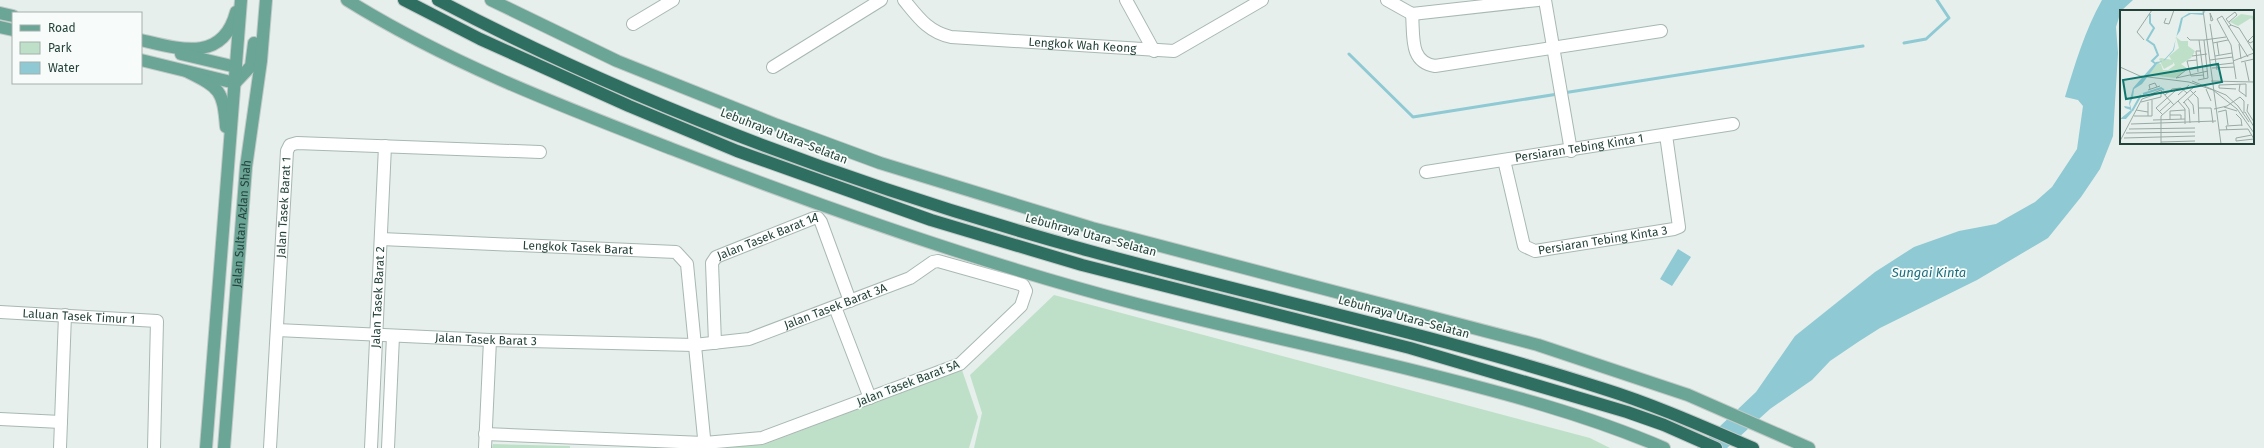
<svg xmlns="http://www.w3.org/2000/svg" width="2264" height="448" viewBox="0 0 2264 448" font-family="'Fira Sans',sans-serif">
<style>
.green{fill:#bfe0c8}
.water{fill:#8ec9d4}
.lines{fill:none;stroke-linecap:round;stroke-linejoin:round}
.stream{stroke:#8ec9d4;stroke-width:3}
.minor-casing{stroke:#a8b8b2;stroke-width:14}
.major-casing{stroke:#c2cac8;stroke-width:14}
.highway-casing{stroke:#c2cac8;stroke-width:14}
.minor{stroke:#fff;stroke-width:12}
.major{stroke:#6aa596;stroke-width:12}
.highway{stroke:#2f6f62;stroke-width:12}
.labels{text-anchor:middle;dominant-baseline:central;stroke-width:3.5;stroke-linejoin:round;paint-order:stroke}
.street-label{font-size:12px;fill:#24423a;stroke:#f7fbf9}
.water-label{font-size:13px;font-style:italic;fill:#1c6f80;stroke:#f7fbf9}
.inset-river{fill:none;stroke:#8ec9d4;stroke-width:2}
.inset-road{fill:none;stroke:#98aaa4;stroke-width:1}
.view{fill:#0f766e;fill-opacity:0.15;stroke:#0f766e;stroke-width:2}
.inset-edge{fill:none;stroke:#24423a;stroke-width:2}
</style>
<rect width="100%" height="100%" fill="#e6efeb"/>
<path class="green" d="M1054,295l536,143 20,10h-636l8,-35 -12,-38z
M962,370l16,47 -9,31h-243l2,-2 35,-1z
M493,444l77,2v2h-78z"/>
<path class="water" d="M2102,0h31l-12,11 -5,16 2,26 -5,83 -13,33 -19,28 -33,41 -71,42 -97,48 -22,14 -28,19 -18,19 -42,29 -43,39h-30l59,-56 39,-56 80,-64 39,-25 45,-16 37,-7 39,-22 17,-15 25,-38 6,-43 -5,-6 -13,-3c10,-33 20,-67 37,-97z
M1678,249l13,8 -19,29 -12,-7z"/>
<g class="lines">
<path class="stream" d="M1904,43l22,-4 23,-21 -12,-18
M1349,54l64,63 145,-23
M1563,93l300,-47"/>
<defs>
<g id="minor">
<path id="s1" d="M904,0c14,17 24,32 47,37l223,14 88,-51"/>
<path d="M1126,0l28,51"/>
<path d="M1387,0l25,14 126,-14"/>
<path d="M1545,0l26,151"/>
<path d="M1412,14c2,22 -3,48 23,52l226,-35"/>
<path d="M633,24l40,-24"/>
<path d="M773,67l108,-67"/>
<path id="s2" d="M1504,160l20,86 11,5 139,-22 5,-2 -13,-92"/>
<path id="s3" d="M1426,172l307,-48"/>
<path id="s4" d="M381,239l295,13 11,12 18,184"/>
<path d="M835,307l35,91"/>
<path id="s5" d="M0,312l157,9 -3,127"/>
<path id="s6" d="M277,330l213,10 204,5 55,-6 161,-61 23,-16 5,-1 85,24 3,6 -5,15 -61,58 -198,74 -58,5 -219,-9"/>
<path id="s7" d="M715,343l-3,-80 4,-6 98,-39h4l3,4 29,79"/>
<path d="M0,419l61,3"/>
<path d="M60,448l5,-133"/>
<path id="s8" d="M270,448l17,-297 3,-6 7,-2 243,9"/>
<path id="s9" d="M371,448l14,-302"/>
<path d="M388,448l5,-112"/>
<path d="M485,448l5,-108"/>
</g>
<g id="major">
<path d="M347,0c101,63 214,106 325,149 152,59 307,114 465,155 93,24 186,44 279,67 84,21 169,43 248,77"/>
<path d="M491,0l126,61 160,64 103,38 212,65 446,117 150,50 121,53"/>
<path d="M0,13l13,3"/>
<path d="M0,27l13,3"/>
<path d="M141,40c38,9 82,23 95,-28"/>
<path d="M181,54l55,13"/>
<path d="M141,60l94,23"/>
<path d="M188,72c32,16 35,18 38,55"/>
<path d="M235,83l16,-17 3,-23"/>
<path d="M206,448l35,-448"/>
<path id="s10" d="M224,448l22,-281 15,-106 5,-61"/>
</g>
<path id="highway" d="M404,0l76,39 149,67 108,45 194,69 151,45 328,83 217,64 37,13 52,23
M438,0c203,107 430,190 652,251 171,47 345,83 514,138 51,16 100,38 149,59"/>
</defs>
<use href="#minor" class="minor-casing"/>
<use href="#major" class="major-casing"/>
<use href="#highway" class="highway-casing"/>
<use href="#minor" class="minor"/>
<use href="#major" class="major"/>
<use href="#highway" class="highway"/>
</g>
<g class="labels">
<g class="street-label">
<text stroke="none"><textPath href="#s1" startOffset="193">Lengkok Wah Keong</textPath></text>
<text transform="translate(784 136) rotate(21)">Lebuhraya Utara–Selatan</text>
<text stroke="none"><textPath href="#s3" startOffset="155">Persiaran Tebing Kinta 1</textPath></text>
<text stroke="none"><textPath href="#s8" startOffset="241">Jalan Tasek Barat 1</textPath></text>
<text stroke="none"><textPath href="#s10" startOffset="225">Jalan Sultan Azlan Shah</textPath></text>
<text transform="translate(1091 235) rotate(15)">Lebuhraya Utara–Selatan</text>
<text stroke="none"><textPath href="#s2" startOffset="169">Persiaran Tebing Kinta 3</textPath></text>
<text stroke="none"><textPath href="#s7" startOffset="143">Jalan Tasek Barat 1A</textPath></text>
<text stroke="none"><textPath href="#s4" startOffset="197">Lengkok Tasek Barat</textPath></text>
<text stroke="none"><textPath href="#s9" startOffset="151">Jalan Tasek Barat 2</textPath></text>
<text stroke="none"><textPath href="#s6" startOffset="565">Jalan Tasek Barat 3A</textPath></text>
<text stroke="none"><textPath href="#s5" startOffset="79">Laluan Tasek Timur 1</textPath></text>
<text transform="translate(1404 317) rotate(15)">Lebuhraya Utara–Selatan</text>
<text stroke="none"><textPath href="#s6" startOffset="209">Jalan Tasek Barat 3</textPath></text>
<text transform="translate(908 383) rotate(-21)">Jalan Tasek Barat 5A</text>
</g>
<g class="water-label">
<text x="1929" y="272">Sungai Kinta</text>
</g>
</g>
<g transform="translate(2120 10)">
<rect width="134" height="134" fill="#e6efeb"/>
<path d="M121,4l13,2v6l-3,-4 -13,8 -8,-4zM56,27l5,4h7v5l7,5 -4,7 -10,6 7,5 -13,9 -27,-3 10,-12 3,1 2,6h5l7,-5 -6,-9 10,-8zM41,48l12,2v4l-9,5 -5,-10z" fill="#bfe0c8"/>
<path d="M86,0l-3,5 -12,-1 -8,4 -3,13 -4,6 -2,13 -9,10 -8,4 -15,20 -8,5 -1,8 -3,7 2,8 -6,7h-6l11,-9 -6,-2 -1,-2 6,1 -1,-4 4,-15 23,-26 7,-1 10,-11 8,-32 8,-5h13z" fill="#8ec9d4"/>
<path class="inset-river" d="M30,4v9l4,5 -7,12 7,5 4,10 -6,6 4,3M23,84l18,-6 3,2M12,101l9,-16"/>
<path class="inset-road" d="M83,0l18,134M46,8l-2,5 5,1 5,-14M91,11l2,-1 -3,-7 1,8M109,12l8,-7 -2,-3 -9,7 5,6M90,14l7,46M108,17l3,-2 8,3 15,24M134,25l-6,6 2,2 4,-2M67,27l3,3h14l22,-3M24,30l-7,-8 15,-22M79,30l5,39M97,32l2,13M93,33l15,-3M119,34l2,15M72,46l15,-2M95,46l17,-3M77,50l-10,1 4,15 13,-1M90,50l23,-3M113,51l21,-8M121,52l13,-3M125,52l4,19M96,55l17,-2M0,57l20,9 49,6 24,8 24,19 17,24M78,58l-12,2 -10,8 32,-7M92,58l22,-1M78,62l-2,-21h5M116,69l-5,-34 -14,-26 5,-3 26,41M78,70l10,-2 -4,-38M72,71l34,14 12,11 11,16M91,71l43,1M120,74l-1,7 7,5M126,74v13M30,79l-1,-4 6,-2 2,4M86,79l5,12M116,79l-17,-1v-3l27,-1M28,80l12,-4M70,80l8,8 1,25M31,84l10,-4 1,2M45,85l7,-6 9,-1 6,5M58,85l11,-10M68,89l5,6 1,9M58,91l7,8v15M21,92l20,-5v-4M28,92v14M64,92l5,7 1,14M63,93l13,-12M128,94l-1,7 7,11M104,97l13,4M79,98h12l2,15M94,99l13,-3 13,-9 4,4v12M16,100l12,2M40,101l11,-10M98,102l8,-2 2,15M125,102l9,15M116,104l5,5 1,7M43,105l-7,-7 19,-17M50,105h11v4M14,106h18v-16M50,109v-8l15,-1M33,110l32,-1M11,114l85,-3M9,119l66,-1M99,120l29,-1 6,10M107,120l-1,-4 16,-1M6,123l69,-1M132,125l-16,3v3l18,-2M4,128l71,-2M0,131l22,-42 20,-7 12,13M41,132l34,-1M41,134v-28l34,-30"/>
<path class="view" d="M98,54l4,18 -96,17 -3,-19z"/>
<rect width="134" height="134" class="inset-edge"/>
</g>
<rect x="12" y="12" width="130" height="72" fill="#f7fbf9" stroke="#a3b1ad"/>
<rect x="20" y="25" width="20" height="6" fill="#6aa596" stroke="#a3b1ad"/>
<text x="48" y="32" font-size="12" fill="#24423a">Road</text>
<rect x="20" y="42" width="20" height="12" fill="#bfe0c8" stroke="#a3b1ad"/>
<text x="48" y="52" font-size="12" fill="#24423a">Park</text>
<rect x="20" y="62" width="20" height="12" fill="#8ec9d4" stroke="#a3b1ad"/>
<text x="48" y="72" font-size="12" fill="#24423a">Water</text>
</svg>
